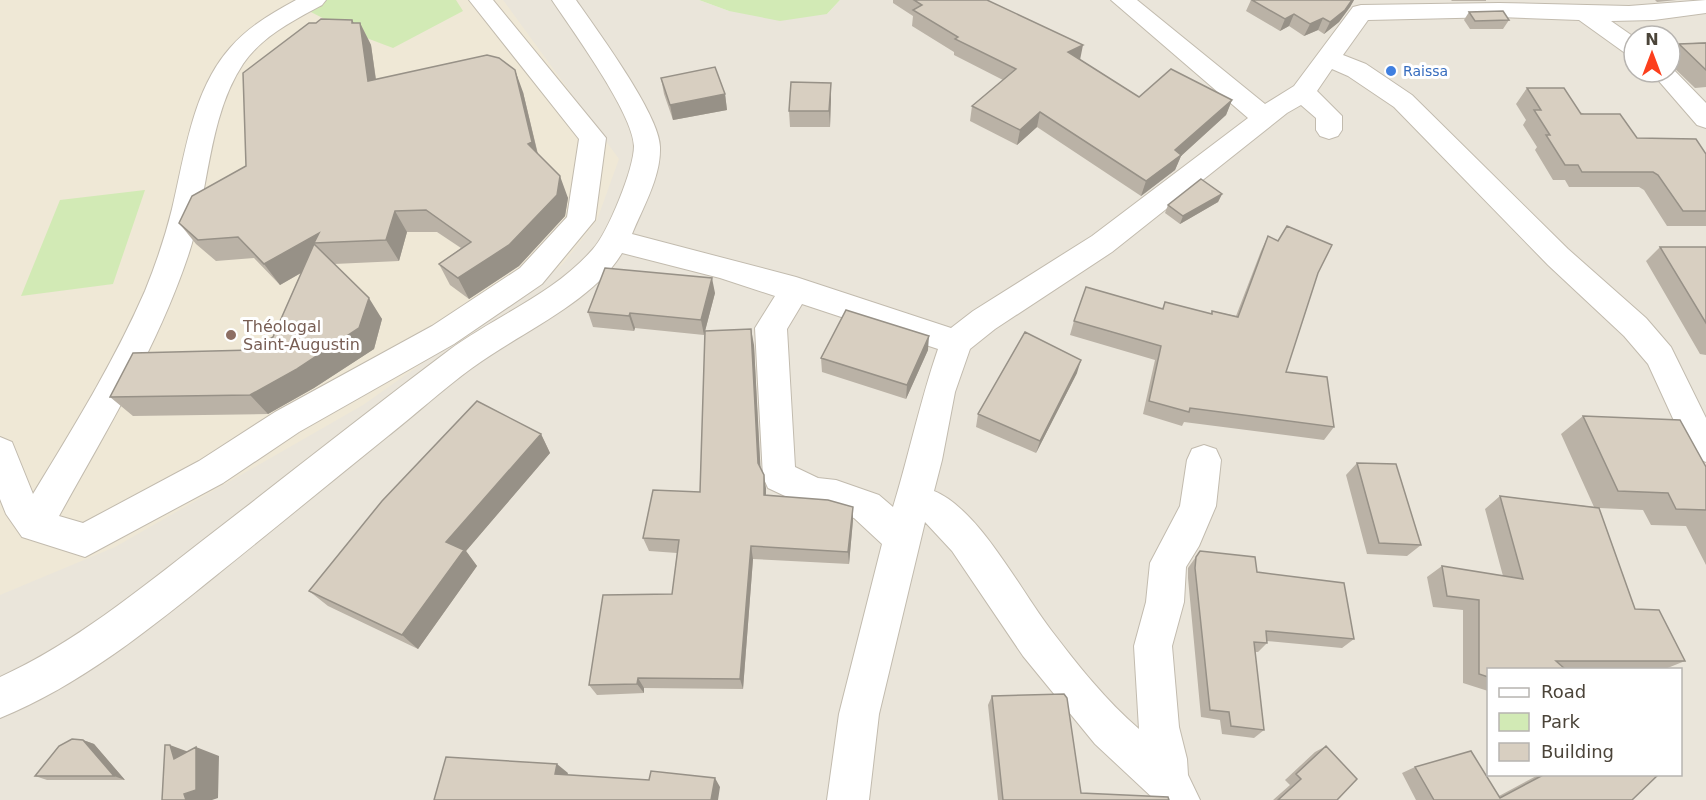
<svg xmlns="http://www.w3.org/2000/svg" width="1706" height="800" viewBox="0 0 1706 800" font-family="'DejaVu Sans',sans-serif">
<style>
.residential{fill:#eae5da;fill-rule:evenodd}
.education{fill:#efe8d6}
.green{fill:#d2eab5}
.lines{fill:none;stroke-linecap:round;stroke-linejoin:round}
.minor-casing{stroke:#c2bbae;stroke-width:2}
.minor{fill:#fff;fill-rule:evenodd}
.wall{fill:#bab2a6}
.shaded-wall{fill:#979187}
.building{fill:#d8cfc1;stroke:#979187;stroke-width:1.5}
.shop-dot{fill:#3f7fe0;stroke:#fff;stroke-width:2}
.education-dot{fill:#8d6e63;stroke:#fff;stroke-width:2}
.labels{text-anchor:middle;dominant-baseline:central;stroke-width:6;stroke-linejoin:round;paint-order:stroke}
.far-shop-label{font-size:14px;fill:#366cbe;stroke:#fff;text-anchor:start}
.education-label{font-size:16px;fill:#785e54;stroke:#fff;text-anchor:start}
</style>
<rect width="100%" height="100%" fill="#f6f3ec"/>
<path class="residential" d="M0,0h699l30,11 98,3 13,-14h866v800h-1706zM1634,36h36v36h-36zM1488,670h192v104h-192z"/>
<path class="education" d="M0,0h503l116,159 -22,61 -35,45 -199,140 -248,142 -115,48z"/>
<path class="green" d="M324,0h132l7,11 -70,37 -45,-17 -43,-22z
M699,0h141l-13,14 -47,7 -51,-10z
M145,190l-32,94 -92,12 39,-96z"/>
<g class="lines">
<defs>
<path id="minor" d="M296,0h30l-4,5c-28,15 -61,32 -79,59 -36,54 -34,131 -55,192 -31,92 -82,175 -129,260l24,7 116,-62 76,-49 157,-86 88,-58 47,-51 12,-78 -110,-139h24l113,138 -11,82 -53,64 -88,60 -155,88 -76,51 -138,74 -63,-20 -16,-23 -6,-15v-62l12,5 21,52c40,-66 81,-132 112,-203 11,-27 20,-54 27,-82 13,-54 20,-118 58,-161 18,-21 42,-35 66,-48z
M552,0h24c20,29 84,115 84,147 1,30 -17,60 -28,87l164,43 155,51 22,-17 119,-75 156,-118 -137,-118h26l128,104 29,-18 59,-79 8,-2 138,-2 130,3 77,-6v13l-52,7 -43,1 23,16v19l-9,-3 -46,-33 -80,-3 -131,3 -25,35 23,9 46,31 156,154 78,69 25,29 35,71v44l-12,-5 -8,-10 -38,-83 -24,-28 -76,-71 -154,-158 -46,-31 -16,-7 -15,22 25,25v14l-4,6 -9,3 -9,-3 -4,-6v-12l-15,-13 -14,8 -175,139 -117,77 -25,20 -15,43 -13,68 -8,31c45,18 86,99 117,139 26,34 55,71 88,99l-5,-83 12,-44 4,-39 30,-57 7,-46 5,-11 12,-4 12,4 5,11 -5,46 -17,40 -13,21 -2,35 -12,44 7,81 8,32 1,16 12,25h-45l-60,-56 -72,-88 -71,-105 -27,-29 -46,192 -10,86h-42l12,-86 43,-170 -28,-26 -52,-14 -34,-16 -5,-11 -8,-149 20,-32 -55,-18 -98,-25c-30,50 -103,80 -150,115 -29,21 -56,46 -84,68 -57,46 -113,92 -169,137 -68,55 -138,112 -219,145v-41c73,-33 139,-87 202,-136 82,-63 163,-128 246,-190 47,-35 106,-57 145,-102 15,-17 41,-80 41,-103 -1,-33 -62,-116 -82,-146zM802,304l136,45c-18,52 -29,106 -45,158l-14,-12 -43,-15 -18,-2 -23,-11 -8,-138z
M1670,66l36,37v25l-9,-3 -46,-53h19z"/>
</defs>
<use href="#minor" class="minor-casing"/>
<use href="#minor" class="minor"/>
</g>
<path class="wall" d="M893,0h94l152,97 93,3 -6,15 -45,41 -6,14 -34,26 -104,-69 -20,18 -47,-24 2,-15 31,-26 -49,-25v-3l-42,-26 1,-10 -20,-13z
M1251,0h103l-4,7 -11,15 -15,12 -6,-4 -14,6 -15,-10 -9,5 -34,-20z
M1451,0h35v1h-34z
M1655,0h22l-20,2z
M1469,12l40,8 -6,9h-33l-6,-9z
M352,20l2,3h6l11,22 5,34 147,13 15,62 30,44 -3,18 -46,50 -50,33 -19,-14 -11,-21 22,-16 -24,-16h-30l-8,29 -65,3 48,55 -8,30 -60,39 -46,26 -135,2 -23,-19 142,-47 21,-13 28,-64 -21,12 -26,-27 -38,3 -20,-17 -17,-21 67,-57 70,-143z
M1706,42v45l-11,1 -25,-24v-10l9,-10z
M661,78l64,16 2,16 -54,10 -9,-26z
M831,83l-1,44h-40l-1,-16z
M1527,88l110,50 69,16v72h-39l-23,-36 -5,-3h-70l-4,-7h-12l-18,-30 2,-3 -14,-22 3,-5 -10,-16z
M1222,194l-4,8 -38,22 -15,-11 3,-8z
M1268,236l50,37 -32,99 48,55 -10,13 -140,-18 -2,4 -39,-12 12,-54 -85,-25 4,-14 88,-12 3,-7 46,12 1,-3 24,5 25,-65z
M1660,247h46v108l-6,-1 -54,-93z
M715,293l-10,38 49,14 6,122 6,22v6l87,25 -4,44 -96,-5 -10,130 -99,-1v5l-47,2 -8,-10 83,-91 5,-41 -28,-2 -6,-13 57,-46 5,-160 -1,3 -69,-7 -1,3 -41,-4 -5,-15z
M928,350l-22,49 -84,-27 -1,-14z
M1077,373l-41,80 -60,-26 2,-13z
M1583,416l123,51v98l-20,-39 -35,-1 -8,-15 -44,-2 36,101 50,52 -20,8h-177v22l-25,-8v-73l-30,-3 -6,-30 15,-11 61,10 -18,-67 15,-13 94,11 -33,-73z
M541,434l9,19 -84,98 11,15 -59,83 -90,-43 -19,-15z
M1357,463l64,82 -14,11 -40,-2 -21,-79z
M1200,551l57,21 97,67 -12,9 -75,-7v2l-9,9h-3l9,78 -10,8 -32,-4 -2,-14 -19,-3 -13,-139v-10z
M992,696l89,97 88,7h-171l-10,-95z
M83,740l11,4 31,36h-78l-12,-4z
M1326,746l11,54h-64l17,-15 -5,-5 30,-28z
M1415,767l84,29 41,-22h119l-27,26h-216l-14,-27z"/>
<path class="shaded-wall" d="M1352,0h2l-4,7 -11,15 -15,12 6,-12z
M1294,14l-5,12 -9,5 5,-12z
M1323,18l-5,12 -14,6 6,-12z
M352,20l10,20 -2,-17 11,22 8,58 -11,-22 -16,-58z
M1083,45l-3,15 -12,-8z
M515,70l8,22 17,72 -12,-20z
M831,83v16l-1,28 -1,-16z
M725,94l2,16 -54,10 -3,-15z
M1232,100l-6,15 -45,41 -6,14 -34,26 5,-15 29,-31z
M1040,112l-3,15 -20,18 3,-15z
M560,176l8,22 -3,18 -46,50 -50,33 -11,-21z
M1222,194l-4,8 -38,22 3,-8z
M395,211l12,21 -8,29 -13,-21z
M319,233l-5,10 11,16 -45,26 -16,-21z
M712,278l3,15 -11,42 -3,-15z
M369,298l13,21 -8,30 -60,39 -46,26 -18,-19z
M630,313l5,15 -1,3 -5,-15z
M751,329l3,16 7,132 -3,-14z
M929,336l-1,14 -22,49 1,-14z
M1081,360l-4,13 -41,80 4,-12z
M541,434l9,19 -84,98 11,15 -59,83 -16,-14 44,-93z
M764,475l2,14v19l-2,-13z
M853,507v13l-4,44 -1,-12z
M751,546l2,13 -10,130 -3,-10z
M638,678l6,10v5l-7,-9z
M83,740l11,4 31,36 -11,-4z
M170,745l24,9 2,-7 23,9 -1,42 -6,2h-26z
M557,764l11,9 -3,10 -10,-9z
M715,778l5,9 -2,13h-7z"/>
<path class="building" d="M914,0h73l96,45 -15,7 71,45 32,-28 61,31 -57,50 6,5 -35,26 -106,-69 -20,18 -48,-24 44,-37 -61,-30 3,-2 -45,-27 9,-5z
M1252,0h100l-7,10 -15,12 -7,-4 -13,6 -16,-10 -9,5z
M1503,11l6,9 -34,1 -6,-9z
M321,19l31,1v3h8l8,58 119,-26 12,3 16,12 17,72 -4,2 32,32 -3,19 -48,50 -51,33 -19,-14 32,-22 -45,-32 -31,1 -9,29 -72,3 5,-10 -55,31 -26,-27 -40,3 -19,-17 13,-27 54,-30 -3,-93 66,-50h7z
M1706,43v27l-27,-26z
M715,67l10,27 -55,11 -9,-27z
M791,82l40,1 -2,28h-40z
M1527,88h37l17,26h39l17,24 59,1 10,15v57h-23l-25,-36 -5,-3h-71l-4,-7h-13l-19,-30h4l-16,-25h7z
M1201,179l21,15 -39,22 -15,-11z
M1287,226l45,19 -14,28 -32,99 41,5 7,50 -144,-19 -1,4 -40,-11 12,-55 -87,-25 12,-34 77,22 2,-7 47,12v-3l26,6 30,-81 10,5z
M314,244l55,54 -10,30 -62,41 -47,26 -140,2 23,-44 119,-3 21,-13z
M1660,247h46v76z
M605,268l107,10 -11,42 -71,-7 -1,3 -41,-4z
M846,310l83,26 -22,49 -86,-27z
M751,329l7,134 6,12v20l64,5 25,7 -5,45 -97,-6 -11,133 -102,-1 -1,6 -48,1 14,-90 69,-1 7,-54 -36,-2 10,-48 47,2 5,-161z
M1025,332l56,28 -41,81 -62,-27z
M477,401l64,33 -95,108 18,8 -62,85 -93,-44 73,-90z
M1583,416l97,4 26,47v43l-30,-1 -8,-16 -50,-2z
M1357,463l39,1 25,81 -42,-2z
M1500,496l99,12 36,101 24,1 26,51h-129l9,8h-77v8l-9,-3v-74l-32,-4 -5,-30 81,13z
M1200,551l55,6 2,15 87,11 10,56 -88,-8 1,12 -13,-1 10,88 -33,-4 -2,-14 -19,-2 -15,-142 1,-11z
M1064,694l3,4 14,95 87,4 1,3h-166l-11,-104z
M72,739l11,1 31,36h-79l24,-30z
M165,745h5l4,14 22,-12v43l-12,4 2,6h-24z
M1326,746l31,33 -20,21h-59l23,-21 -5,-5z
M1471,751l29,47 45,-24h114l-27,26h-198l-19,-33z
M446,757l111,7 -2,10 94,6 2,-9 64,7 -4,22h-277z"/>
<circle class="shop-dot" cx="1391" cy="71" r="6"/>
<circle class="education-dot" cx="231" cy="335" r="6"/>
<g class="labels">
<g class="far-shop-label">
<text x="1403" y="71">Raissa</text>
</g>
<g class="education-label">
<text x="243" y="326">Théologal<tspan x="243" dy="18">Saint-Augustin</tspan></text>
</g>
</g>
<rect x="1487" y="668" width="195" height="108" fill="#ffffff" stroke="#b7b4b0" stroke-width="1.5"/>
<rect x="1499" y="688" width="30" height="9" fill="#ffffff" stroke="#b7b4b0" stroke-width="1.5"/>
<text x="1541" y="698" font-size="18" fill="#4b4439">Road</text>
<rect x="1499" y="713" width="30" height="18" fill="#d2eab5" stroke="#b7b4b0" stroke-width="1.5"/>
<text x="1541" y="728" font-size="18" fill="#4b4439">Park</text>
<rect x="1499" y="743" width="30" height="18" fill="#d8cfc1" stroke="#b7b4b0" stroke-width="1.5"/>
<text x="1541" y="758" font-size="18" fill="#4b4439">Building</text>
<g transform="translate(1652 54)"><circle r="28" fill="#ffffff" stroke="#b7b4b0" stroke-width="1.5"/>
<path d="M0-4.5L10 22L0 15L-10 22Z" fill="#fc3f1d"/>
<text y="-9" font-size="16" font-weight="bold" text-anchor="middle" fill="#4b4439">N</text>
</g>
</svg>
